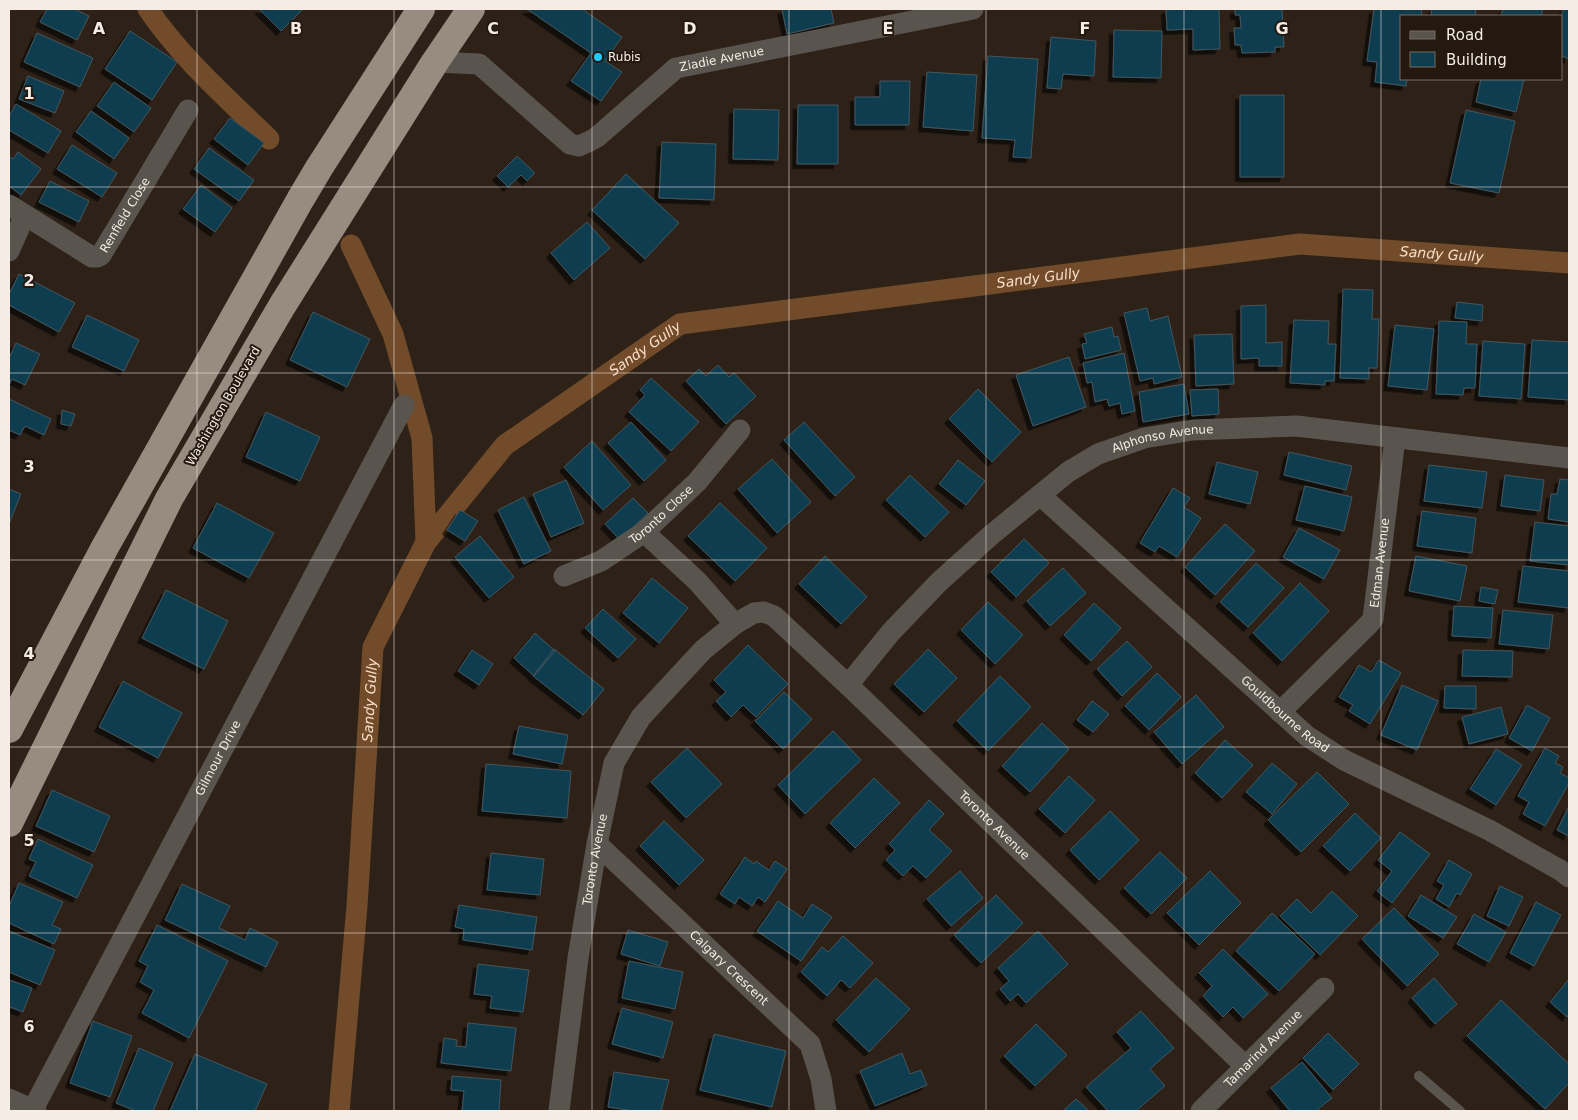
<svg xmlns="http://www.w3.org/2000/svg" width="1578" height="1120" viewBox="0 0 1578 1120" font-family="'DejaVu Sans',sans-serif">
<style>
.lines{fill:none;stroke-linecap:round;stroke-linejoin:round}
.canal{stroke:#724c2a;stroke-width:21}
.building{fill:#0f3e4f;stroke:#44555d;filter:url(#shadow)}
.service{stroke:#5a544f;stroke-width:10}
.minor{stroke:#5a544f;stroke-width:21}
.trunk{stroke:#988b80;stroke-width:28}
.grid{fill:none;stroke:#f4ece5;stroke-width:1;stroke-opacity:0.55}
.poi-dot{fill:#24c9fe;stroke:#24190f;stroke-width:2}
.labels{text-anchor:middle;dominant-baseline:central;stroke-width:4;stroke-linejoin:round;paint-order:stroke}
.poi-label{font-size:12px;fill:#f4ece5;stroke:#24190f;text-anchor:start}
.street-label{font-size:12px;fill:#f4ece5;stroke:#24190f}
.water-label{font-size:14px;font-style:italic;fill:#f9dfca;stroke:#24190f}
.grid-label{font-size:16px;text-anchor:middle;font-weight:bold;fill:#f4ece5;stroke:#24190f;stroke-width:4;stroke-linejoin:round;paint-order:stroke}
</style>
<defs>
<filter id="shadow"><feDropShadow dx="-4.5" dy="4.5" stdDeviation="0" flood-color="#0009"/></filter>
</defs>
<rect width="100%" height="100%" fill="#2e2218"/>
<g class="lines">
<g class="canal">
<path d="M148,9c33,49 79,89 121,130"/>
<path d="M351,245l42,89 29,104 4,104"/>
<path id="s1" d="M339,1111l18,-205 16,-259 53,-105 79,-97 175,-121 620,-80 269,19"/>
</g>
</g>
<path class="building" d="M47,9h27l15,7 -12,24 -37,-18z
M259,9h44l-22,22z
M527,9h55l40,28 -17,24 17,11 -21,29 -30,-20 20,-28z
M782,9h49l3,14 -47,11z
M1166,9h53l1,40 -27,1v-21l-26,1z
M1235,9h47l2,38h-9v5l-33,1 -1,-8h-6l-1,-17h7l-1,-13h-5z
M1374,9h48l-1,7h-19v63h5l-1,7 -31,-4 2,-20 -10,-1z
M1432,9h44l-1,7h-44z
M1503,9h40l-2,7h-40z
M1564,9h5v50l-7,-3 -1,-40z
M1114,30l48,1 -1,47 -48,-1z
M130,31l47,31 -25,38 -47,-31z
M37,33l56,25 -13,29 -56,-25z
M1051,37l45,4 -2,35 -31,-2 -2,15 -14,-1z
M988,56l50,3 -7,99 -18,-1 2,-17 -33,-2z
M927,72l50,3 -4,56 -50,-4z
M28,76l36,15 -9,22 -36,-14z
M1481,79h43l-8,33 -40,-10z
M880,81h30l-1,44h-54v-28h25z
M114,82l37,26 -17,24 -37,-26z
M1240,95h44v82h-44z
M16,104l45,27 -13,22 -39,-23v-14z
M798,105h40v59h-41z
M734,109l45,1 -1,50 -45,-1z
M1466,110l49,11 -16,72 -49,-10z
M91,111l38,27 -15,21 -38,-27z
M230,118l34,25 -16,22 -34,-26z
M662,142l54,2 -2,56 -55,-2z
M72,145l45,28 -15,24 -45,-28z
M209,148l45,32 -15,21 -45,-32z
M18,152l23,17 -20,26 -12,-9v-30l4,3z
M517,156l18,17 -8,8 -6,-6 -13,12 -11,-11z
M626,174l53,49 -34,36 -53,-49z
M50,181l39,20 -10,21 -40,-20z
M201,185l31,23 -17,24 -32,-23z
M587,222l23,26 -36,32 -23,-27z
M19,274l56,29 -16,29 -50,-27v-11z
M1343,289l30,1 -1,29h7l-2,49h-8v11l-29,-1z
M1457,302l26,3 -1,16 -27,-3z
M1266,305v38l16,-1v24h-23v-8l-18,1v-53z
M1147,308l3,13 18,-5 14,61 -28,7 -1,-6 -13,3 -16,-68z
M313,312l57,27 -23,48 -57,-27z
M87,315l52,25 -15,31 -52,-24z
M1294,320l35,1 -1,23h8l-2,37h-9v4l-35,-2z
M1439,321l28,1 -1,22h11l-2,44h-11l-1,7 -27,-1z
M1395,325l39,4 -7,61 -39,-4z
M1112,327l2,10 4,-1 3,14 -36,9 -3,-15 5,-1 -3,-9z
M1232,334l2,50 -38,2 -2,-51z
M1532,340l37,2v58l-41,-3z
M1483,341l42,3 -4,55 -42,-3z
M16,343l24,11 -15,31 -13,-6 -3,6v-27z
M1124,353l11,58 -13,3 -2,-11 -11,3 -2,-7 -12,3 -3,-20 -5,1 -4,-20z
M1069,357l17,50 -53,19 -17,-51z
M718,365l11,12 5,-4 22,23 -30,28 -40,-43 13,-12 7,7z
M651,378l48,44 -28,29 -42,-39 16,-17 -5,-5z
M1184,384l5,30 -46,8 -4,-30z
M978,389l43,43 -29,30 -43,-43z
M1218,389l1,25 -27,2 -2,-26z
M9,399l42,20 -7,16 -19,-9 -5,9 -11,-5z
M62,410l13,4 -4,12 -10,-2z
M266,412l54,25 -20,44 -54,-24z
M631,422l35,38 -22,21 -36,-38z
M804,422l51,55 -20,19 -51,-56z
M592,441l39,44 -28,25 -39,-43z
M1289,452l63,14 -6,24 -62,-15z
M772,459l39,43 -34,31 -39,-44z
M958,460l27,21 -19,24 -27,-21z
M1217,462l41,10 -8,32 -41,-10z
M1429,465l58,7 -5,36 -58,-7z
M910,475l39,37 -24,25 -39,-37z
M1505,475l39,5 -4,31 -39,-5z
M1560,479l9,1v42l-21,-3 3,-25h6z
M566,480l18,43 -33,14 -18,-43z
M1305,486l47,11 -8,34 -48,-11z
M1173,488l17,10 -6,9 17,11 -24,39 -18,-11 -4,6 -15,-9z
M9,489l12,5 -12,30z
M524,497l27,54 -27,13 -26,-54z
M633,498l15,15 -28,27 -15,-16z
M217,503l57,30 -25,45 -56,-30z
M720,503l47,45 -32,33 -47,-45z
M460,510l18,11 -13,20 -18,-11z
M1422,511l54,7 -4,35 -55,-7z
M1535,522l34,4v39l-39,-4z
M1225,524l30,27 -40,44 -30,-28z
M1299,528l41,22 -16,29 -41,-22z
M480,536l34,41 -25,21 -34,-41z
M1024,539l25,24 -33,34 -25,-25z
M825,556l42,41 -26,27 -42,-40z
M1416,556l51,10 -7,35 -51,-10z
M1256,563l28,25 -36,39 -28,-25z
M1523,566l46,5v37l-51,-6z
M1063,568l23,25 -36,33 -23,-25z
M652,578l36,30 -29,35 -36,-30z
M1300,583l29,28 -47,50 -29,-28z
M1481,587l17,3 -3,14 -16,-3z
M166,590l62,31 -24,48 -62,-31z
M988,602l35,33 -28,29 -34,-34z
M1094,603l27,25 -30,33 -27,-26z
M1454,606l39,2 -2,30 -39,-2z
M603,609l33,30 -18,19 -33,-30z
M1503,610l50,5 -4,34 -50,-5z
M535,633l20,18 -21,25 -20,-18z
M1127,641l25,26 -30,29 -25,-27z
M748,645l40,39 -32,33 -13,-12 -12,12 -15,-16 10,-9 -12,-12z
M554,649l50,40 -21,26 -50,-39z
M928,649l29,29 -33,34 -30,-28z
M472,650l21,14 -14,21 -21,-14z
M1463,650l50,1 -1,26 -50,-1z
M1379,660l22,13 -31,51 -21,-13 4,-6 -14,-8 20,-32 12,7z
M1157,673l24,24 -32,33 -24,-24z
M1000,676l31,31 -43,44 -31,-30z
M123,681l59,32 -24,45 -59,-31z
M1402,685l36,16 -21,49 -36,-15z
M1445,686h31v23l-32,-1z
M784,692l28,27 -29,30 -28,-28z
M1196,695l28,32 -42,37 -28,-32z
M1092,701l17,13 -16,18 -16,-12z
M1527,705l23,13 -18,33 -23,-13z
M1501,707l7,27 -39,10 -7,-27z
M1042,723l27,26 -39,43 -28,-26z
M519,726l49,9 -6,29 -49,-10z
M833,731l28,29 -56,54 -27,-29z
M1225,740l28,25 -31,33 -27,-25z
M687,748l35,36 -36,34 -35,-36z
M1545,748l14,8 -4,7 8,4 -3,6 9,5v5l-24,43 -22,-12 6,-12 -11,-6z
M1496,749l26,16 -26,40 -26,-16z
M1272,763l25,21 -25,30 -26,-22z
M486,764l85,7 -4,47 -85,-7z
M1317,772l32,32 -48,48 -33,-32z
M1069,776l26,24 -30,33 -26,-24z
M874,778l26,25 -45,45 -25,-25z
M52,790l58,26 -16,36 -58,-26z
M929,800l15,14 -15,16 23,21 -26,27 -13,-12 -10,10 -17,-16 9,-10 -6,-6z
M1569,806v30l-12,-6z
M1110,811l29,29 -40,40 -29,-30z
M1355,813l26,25 -31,33 -27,-25z
M664,821l40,39 -25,25 -39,-39z
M1400,832l30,22 -38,49 -15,-12 15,-20 -14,-11z
M38,839l55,26 -16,33 -48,-22 7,-14 -7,-3z
M1160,852l27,26 -36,36 -27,-26z
M491,853l53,6 -4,36 -53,-5z
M745,857l9,7 2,-3 13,9 6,-9 12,8 -22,33 -7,-5 -6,9 -13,-9 -4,7 -15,-10z
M1449,860l23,14 -12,21 -3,-2 -8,14 -13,-8 8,-14 -7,-4z
M960,871l23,27 -32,28 -24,-27z
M1210,871l31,32 -42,42 -32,-32z
M19,883l44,19 -11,23 9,4 -7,15 -45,-21v-17z
M182,884l48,22 -11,22 26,12 5,-12 28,14 -12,25 -101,-47z
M1500,886l23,11 -14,29 -22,-10z
M1332,891l26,25 -38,39 -40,-39 17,-17 14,14z
M996,895l27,28 -42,40 -27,-28z
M1421,895l36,22 -14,21 -35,-22z
M778,901l25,17 9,-14 20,13 -31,44 -44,-30z
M1536,902l25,13 -27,51 -24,-13z
M459,905l78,12 -5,33 -69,-10 1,-11 -9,-2z
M1394,908l45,46 -32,32 -45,-47z
M1272,913l43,41 -36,37 -43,-40z
M1474,914l32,18 -17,30 -32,-18z
M157,925l71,36 -39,77 -47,-25 12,-23 -14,-8 8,-16 -9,-5z
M628,930l40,12 -8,24 -39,-12z
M9,931l46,19 -15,35 -31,-13z
M1038,931l30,33 -42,39 -8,-9 -8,7 -10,-12 9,-8 -11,-13z
M843,936l30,27 -23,25 -9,-8 -14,16 -26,-24 21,-25 6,5z
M1223,949l45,45 -25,24 -10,-11 -10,10 -20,-21 9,-10 -13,-13z
M629,961l54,11 -8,37 -53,-11z
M478,964l51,6 -6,42 -33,-4 2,-12 -18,-2z
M876,978l34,31 -41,43 -33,-32z
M1434,978l23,26 -22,20 -23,-26z
M1569,979v34l-2,4 -17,-15z
M9,980l23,8 -9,24 -13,-5 -1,4z
M1501,1000l68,64v19l-24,26 -78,-73z
M622,1008l51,14 -10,36 -51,-14z
M1141,1011l33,37 -24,21 15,17 -29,25h-28l-22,-24 45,-39 -14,-16z
M93,1021l39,15 -22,61 -40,-14z
M468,1023l48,5 -5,43 -70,-8 3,-25 13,2 -1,6 10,1z
M1036,1024l31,31 -32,31 -31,-30z
M1328,1033l31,31 -26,26 -30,-32z
M714,1034l72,17 -14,56 -72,-17z
M139,1048l34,15 -20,48h-17l-20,-8z
M902,1053l8,21 11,-4 6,15 -52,21 -15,-35z
M195,1054l72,30 -12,27h-85z
M1302,1062l30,36 -16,13h-26l-19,-23z
M614,1072l55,8 -8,31h-27l-26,-4z
M452,1076l49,4 -2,31h-37l2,-20 -13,-1z
M1076,1099l13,12h-26z"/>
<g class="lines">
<path class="service" d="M1419,1076l41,35"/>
<g class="minor">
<path id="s2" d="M435,62l44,2 91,80 9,2 11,-5 7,-4 79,-69 297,-59"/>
<path id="s3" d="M9,205l83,52h5l4,-2 87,-145"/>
<path d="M9,251l16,-36"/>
<path id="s4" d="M1040,495l267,241 37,24 145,70 71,40 9,7"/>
<path d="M644,532l53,49 38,43"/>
<path id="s5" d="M564,576l37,-15 43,-29 53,-50 43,-52"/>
<path id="s6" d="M848,685l43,-53 48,-50 51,-46 78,-64 30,-18 46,-16 49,-8 103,-4 273,32"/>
<path id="s7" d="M1280,712l88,-87 5,-6 22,-181"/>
<path id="s8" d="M597,844l213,200 11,35 5,32"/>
<path d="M9,1099l27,12"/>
<path id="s9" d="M32,1111l372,-706"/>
<path id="s10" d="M559,1111l19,-153 19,-114 17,-81 27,-46 62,-67 32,-26 19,-11 10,-1 10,4 74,69 397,381"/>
<path id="s11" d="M1201,1111l123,-123"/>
</g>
<path class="trunk" d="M9,729l96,-182 195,-347 19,-32 102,-159
M9,823l160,-324 113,-193 153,-244 36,-53"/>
</g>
<path class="grid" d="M197,9v1102M394,9v1102M592,9v1102M789,9v1102M986,9v1102M1184,9v1102M1381,9v1102M9,187h1560M9,373h1560M9,560h1560M9,747h1560M9,933h1560"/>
<circle class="poi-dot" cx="598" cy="57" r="5"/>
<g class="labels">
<g class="poi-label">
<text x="608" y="57">Rubis</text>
</g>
<g class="street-label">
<text stroke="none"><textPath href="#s2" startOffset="346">Ziadie Avenue</textPath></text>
<text stroke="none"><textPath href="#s3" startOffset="154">Renfield Close</textPath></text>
<text transform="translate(223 406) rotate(-60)">Washington Boulevard</text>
<text stroke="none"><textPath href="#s6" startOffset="409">Alphonso Avenue</textPath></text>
<text stroke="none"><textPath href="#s5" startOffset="116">Toronto Close</textPath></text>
<text stroke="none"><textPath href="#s7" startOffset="188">Edman Avenue</textPath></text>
<text stroke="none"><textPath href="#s4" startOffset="329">Gouldbourne Road</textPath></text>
<text stroke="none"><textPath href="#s9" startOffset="399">Gilmour Drive</textPath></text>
<text stroke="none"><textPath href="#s10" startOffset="885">Toronto Avenue</textPath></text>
<text stroke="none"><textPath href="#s10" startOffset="254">Toronto Avenue</textPath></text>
<text stroke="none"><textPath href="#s8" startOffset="181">Calgary Crescent</textPath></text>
<text stroke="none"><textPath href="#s11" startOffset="88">Tamarind Avenue</textPath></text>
</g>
<g class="water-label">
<text stroke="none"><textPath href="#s1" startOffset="1688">Sandy Gully</textPath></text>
<text stroke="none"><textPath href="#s1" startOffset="1282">Sandy Gully</textPath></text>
<text stroke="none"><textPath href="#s1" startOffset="878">Sandy Gully</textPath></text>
<text stroke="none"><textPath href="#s1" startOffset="412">Sandy Gully</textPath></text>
</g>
</g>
<g class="grid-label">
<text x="99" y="34">A</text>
<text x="296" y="34">B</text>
<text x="493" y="34">C</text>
<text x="690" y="34">D</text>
<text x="888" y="34">E</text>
<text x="1085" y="34">F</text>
<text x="1282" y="34">G</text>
<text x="29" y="99">1</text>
<text x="29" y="286">2</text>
<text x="29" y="472">3</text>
<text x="29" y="659">4</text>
<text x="29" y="846">5</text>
<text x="29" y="1032">6</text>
</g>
<rect width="1578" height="1120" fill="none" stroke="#f4ece5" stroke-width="20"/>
<rect x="1400" y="15" width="162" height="65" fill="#24190f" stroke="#776d65"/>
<rect x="1410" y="31" width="25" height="8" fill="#5a544f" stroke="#776d65"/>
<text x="1446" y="40" font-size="15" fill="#f4ece5">Road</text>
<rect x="1410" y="52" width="25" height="15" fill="#0f3e4f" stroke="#776d65"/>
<text x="1446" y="65" font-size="15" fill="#f4ece5">Building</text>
</svg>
